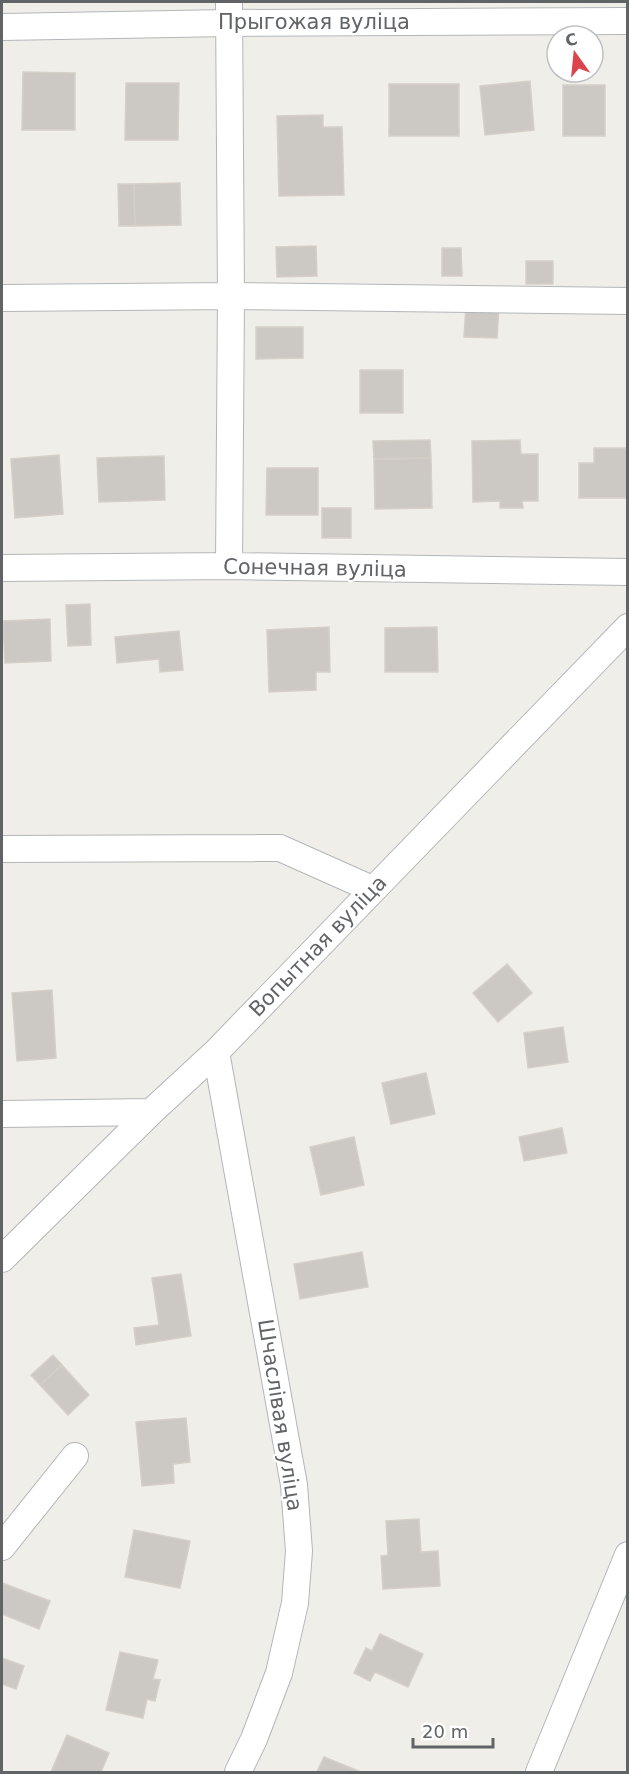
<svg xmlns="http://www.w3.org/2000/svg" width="629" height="1774" viewBox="0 0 629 1774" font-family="'DejaVu Sans',sans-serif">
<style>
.building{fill:#ccc9c5;stroke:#d5cfc7;stroke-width:1.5}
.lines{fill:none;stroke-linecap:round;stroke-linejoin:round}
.minor-casing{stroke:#b3b6b9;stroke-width:28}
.minor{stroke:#fff;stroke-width:26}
.labels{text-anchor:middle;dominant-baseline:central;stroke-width:4.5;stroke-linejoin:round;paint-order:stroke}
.street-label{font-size:21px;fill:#606467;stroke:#fff}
</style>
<rect width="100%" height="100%" fill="#f0eee9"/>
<path class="building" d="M23,72l52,1v57h-53z
M530,81l4,49 -49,5 -5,-49z
M126,83h53l-1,57h-53z
M389,84h70v52h-70z
M563,85h42v51h-42z
M323,115v12h19l2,68 -65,1 -2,-80z
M180,183l1,42 -46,1 -1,-42z
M118,184h16l1,42h-16z
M316,246l1,30 -40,1 -1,-30z
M442,248h19l1,28h-20z
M526,261h27v23h-27z
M466,305l33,1 -2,32 -33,-1z
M256,327h47v31l-47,1z
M360,370h43v43h-43z
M430,440l1,18 -57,1 -1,-18z
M520,440l1,14h17v47h-16l1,7h-23v-7l-27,1 -1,-61z
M594,448h34v50h-49v-35h15z
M59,455l4,59 -48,4 -4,-59z
M164,456l1,44 -66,2 -2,-44z
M431,458l1,50 -57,1 -1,-50z
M267,468h51v47h-52z
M322,508h29v30h-29z
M90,604l1,41 -23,1 -2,-41z
M50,619l1,42 -46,2 -2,-42z
M329,627l1,45h-14v18l-47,2 -2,-62z
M437,627l1,45h-53v-44z
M179,631l4,39 -23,2 -1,-13 -42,4 -2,-26z
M507,964l25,29 -34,29 -25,-29z
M52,990l4,68 -39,3 -5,-68z
M563,1027l5,35 -40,6 -4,-35z
M426,1073l9,41 -44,10 -9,-41z
M562,1128l5,25 -43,8 -5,-24z
M354,1137l10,48 -43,10 -11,-48z
M362,1252l6,35 -68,12 -6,-35z
M181,1274l10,62 -55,9 -2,-17 25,-3 -7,-47z
M53,1355l9,10 -22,20 -9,-10z
M62,1365l27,30 -21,20 -28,-30z
M186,1418l4,44 -17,2 1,19 -32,3 -6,-64z
M419,1519l2,33 17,-1 2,35 -57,3 -2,-33 7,-1 -2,-34z
M134,1530l56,11 -10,47 -55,-11z
M2,1583l48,18 -11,28 -37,-15z
M380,1634l43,20 -15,33 -33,-15 -5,9 -16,-8 12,-25 6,3z
M120,1652l38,8 -5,19 7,1 -5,21 -8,-2 -4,19 -37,-8z
M2,1658l22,8 -8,23 -14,-5z
M67,1735l42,18 -8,19h-50z
M324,1757l37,15h-44z"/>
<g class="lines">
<defs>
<path id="minor" d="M2,27l227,-4 399,-2
M2,298l229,-2 397,5
M229,566l2,-270 -2,-294
M2,568l227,-2 399,6
M2,849l278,-1 92,41
M216,1052l78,433 5,66 -4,52 -16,70 -25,66 -16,33
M2,1114l149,-2
M2,1259l149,-147 65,-60 412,-425
M2,1547l73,-91
M539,1772l89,-217"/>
</defs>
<use href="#minor" class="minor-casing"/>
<use href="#minor" class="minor"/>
</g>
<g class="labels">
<g class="street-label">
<text x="314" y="22">Прыгожая вуліца</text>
<text transform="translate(315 568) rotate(1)">Сонечная вуліца</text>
<text transform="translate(318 946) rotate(-46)">Вопытная вуліца</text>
<text transform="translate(280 1415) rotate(81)">Шчаслівая вуліца</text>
</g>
</g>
<rect width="629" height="1774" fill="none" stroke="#606467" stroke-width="6"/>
<g transform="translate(575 54) rotate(345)"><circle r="28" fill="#ffffff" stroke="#bfc1c2" stroke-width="1.5"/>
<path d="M0-4.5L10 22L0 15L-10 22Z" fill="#dc434a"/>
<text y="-9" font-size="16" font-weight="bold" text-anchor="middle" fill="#606467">С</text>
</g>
<path d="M413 1738v9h80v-9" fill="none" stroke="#606467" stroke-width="3"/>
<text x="422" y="1738" font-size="18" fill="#606467" stroke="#ffffff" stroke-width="4.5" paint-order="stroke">20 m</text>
</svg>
